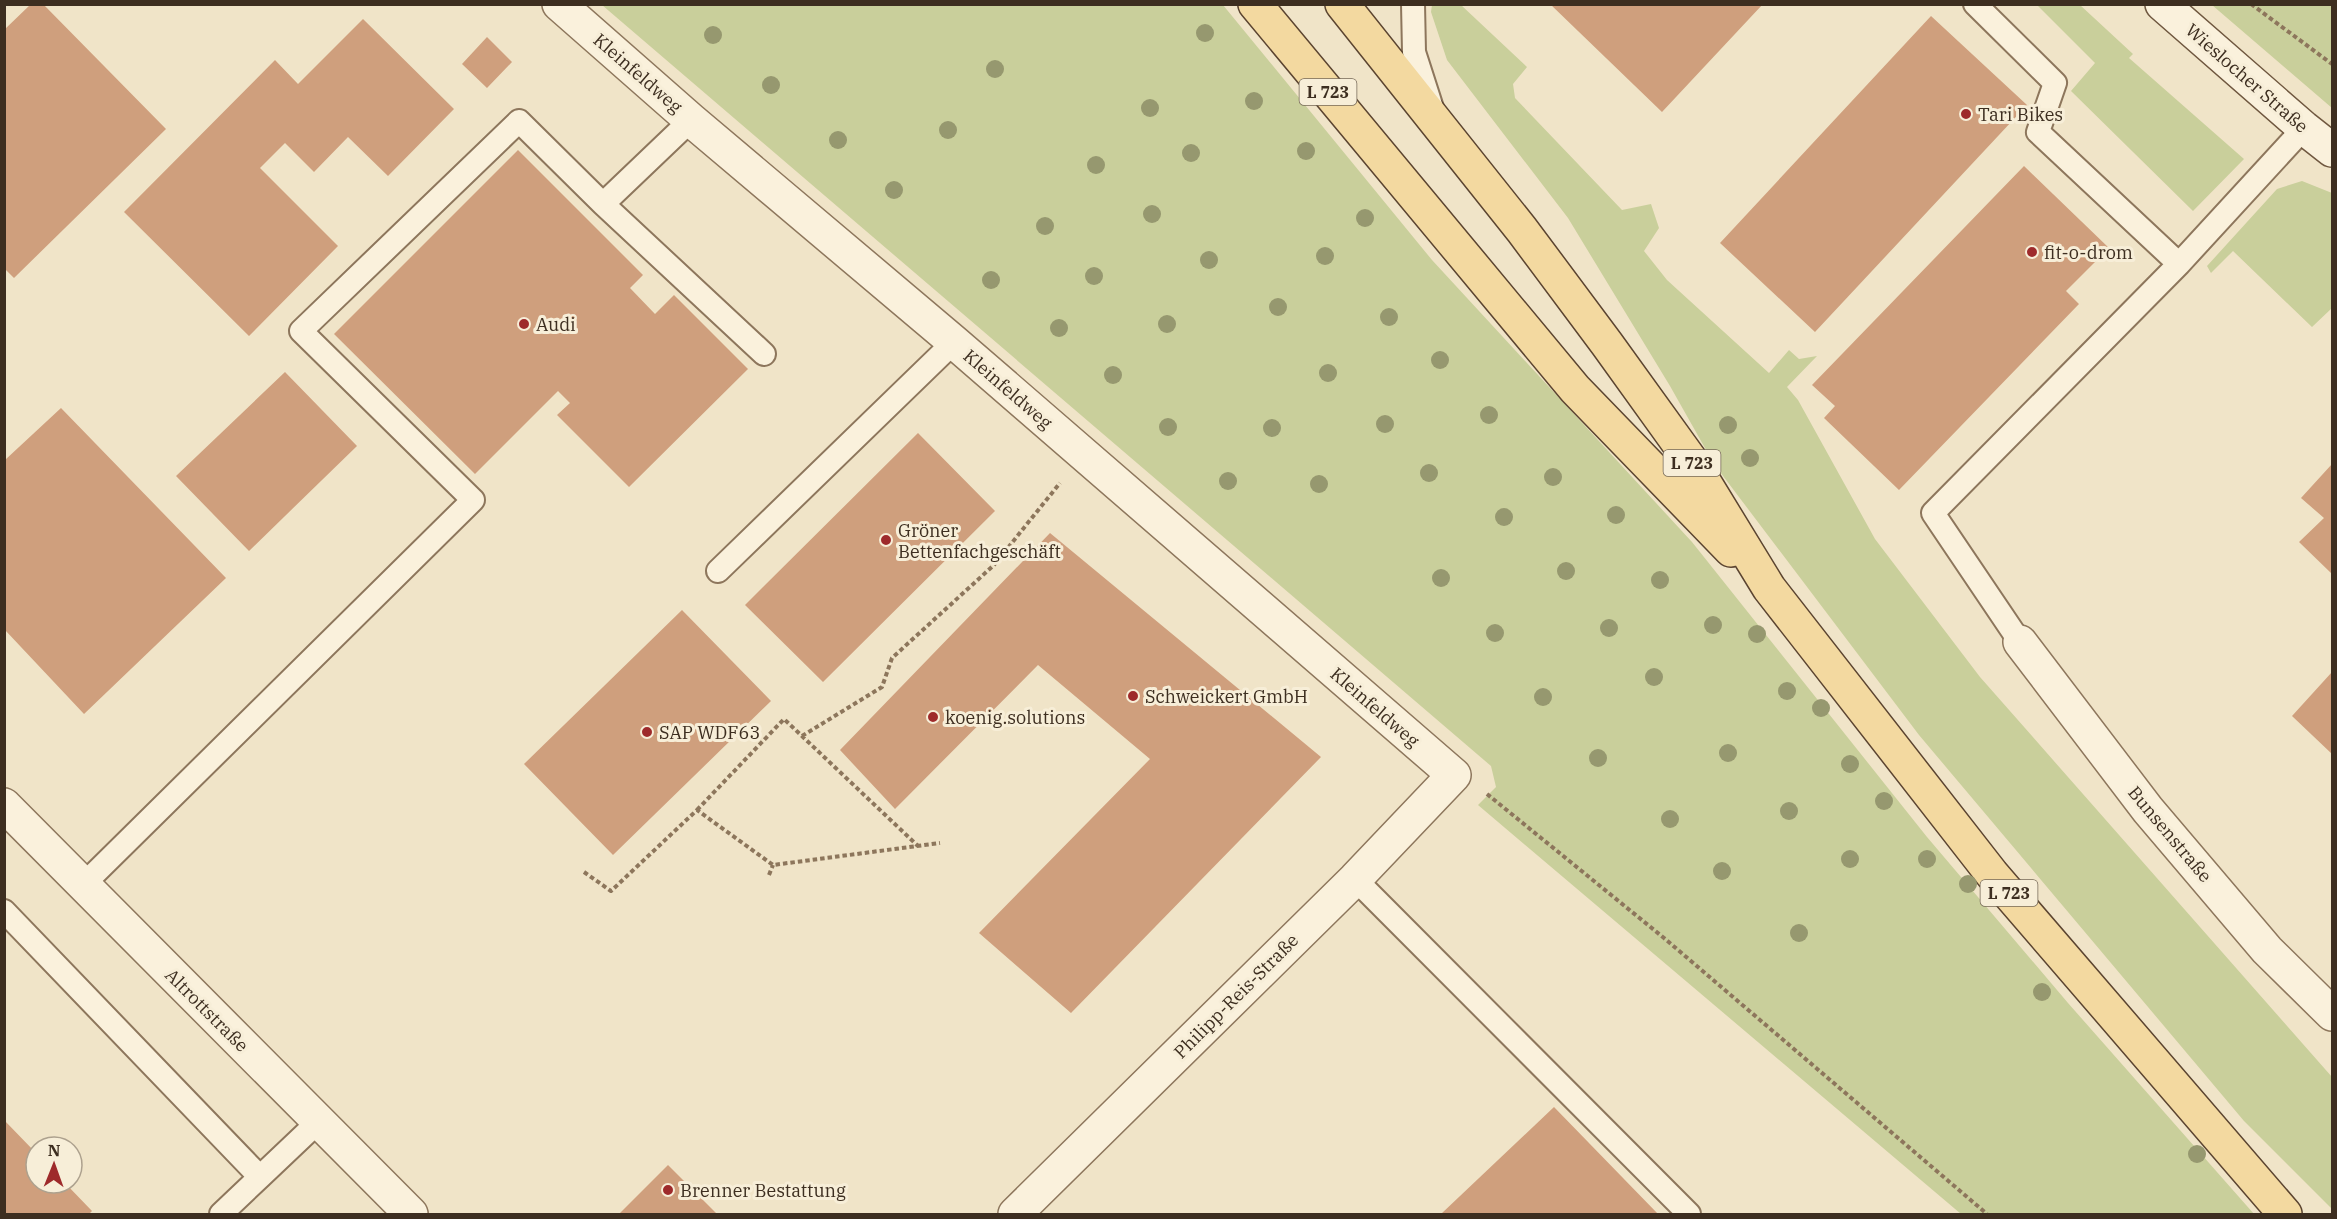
<svg xmlns="http://www.w3.org/2000/svg" width="2337" height="1219" viewBox="0 0 2337 1219" font-family="'IBM Plex Serif',serif">
<style>
.green{fill:#c9cf9b}
.building{fill:#cf9f7d}
.lines{fill:none;stroke-linecap:round;stroke-linejoin:round}
.lane-casing{stroke:#8d765c;stroke-width:26}
.street-casing{stroke:#8d765c;stroke-width:36}
.secondary-casing{stroke:#6f573f;stroke-width:36}
.primary-casing{stroke:#5b4430;stroke-width:36}
.path{stroke:#8d765c;stroke-width:4;stroke-dasharray:4.5 3;stroke-linecap:butt}
.lane{stroke:#faf1dc;stroke-width:22}
.street{stroke:#faf1dc;stroke-width:33}
.secondary{stroke:#faf1dc;stroke-width:33}
.primary{stroke:#f3d9a0;stroke-width:33}
.tree{fill:#96986f}
.poi-dot{fill:#9e2a2b;stroke:#f7eed8;stroke-width:2}
.labels{text-anchor:middle;dominant-baseline:central;stroke-width:6;stroke-linejoin:round;paint-order:stroke}
.shield{fill:#f7eed8;stroke:#756857;stroke-width:1.5}
.shield-label{font-size:16px;font-weight:bold;fill:#3d2e20}
.street-label{font-size:18px;fill:#3d2e20;stroke:#f7eed8}
.poi-label{font-size:18px;fill:#3d2e20;stroke:#f7eed8;text-anchor:start}
</style>
<rect width="100%" height="100%" fill="#f0e4c8"/>
<path class="green" d="M602,5h621l209,255 260,282 235,295 141,166 186,211h-293l-483,-409 18,-18 -5,-21z
M1432,5h29l66,62 -14,17 2,14 107,112 29,-6 8,24 -15,23 23,29 102,93 20,-23 10,9 18,-3 -30,31 11,13 77,139 105,138 352,400v132l-88,-88 -325,-386 -205,-271 -44,-78 -102,-168 -121,-158 -16,-48z
M2037,5h43l53,49 -4,4 115,101 -51,52 -122,-120 24,-28z
M2212,5h120v103z
M2302,181l30,12v115l-20,19 -79,-76 -22,22 -4,-7 70,-77z"/>
<path class="building" d="M31,4h12l123,125 -152,149 -10,-10v-238z
M1550,4h213l-101,108z
M1931,16l96,89 -212,227 -95,-89z
M363,19l91,90 -66,67 -40,-39 -34,35 -29,-29 -25,25 78,78 -89,90 -125,-124 151,-152 23,24z
M487,37l25,25 -25,26 -25,-24z
M518,150l125,125 -13,13 25,26 19,-19 74,74 -119,118 -72,-72 13,-12 -12,-12 -83,83 -141,-140z
M2024,166l85,82 -43,43 13,13 -180,186 -75,-72 11,-12 -23,-21z
M285,372l72,74 -108,105 -73,-75z
M61,408l165,170 -142,136 -79,-84v-170z
M918,433l77,78 -172,171 -78,-77z
M2332,464v110l-33,-32 25,-24 -23,-20z
M1050,533l271,224 -250,256 -92,-80 171,-174 -112,-94 -143,144 -55,-59z
M682,610l89,91 -158,154 -89,-91z
M2332,672v82l-40,-38z
M1554,1107l104,107h-217z
M4,1120l32,33v30h29l27,28 -3,3h-85z
M668,1165l49,49h-98z"/>
<g class="lines">
<defs>
<path id="lane" d="M1413,4l1,48 18,56
M1975,4l80,79 -17,49 141,132
M603,204l161,150
M718,571l236,-229
M2020,642l-87,-129 246,-249 125,-136
M1355,879l334,335
M82,886l391,-386 -172,-169 218,-210 84,83 88,-84
M4,911l256,266 58,-55
M221,1214l39,-37"/>
<path id="street" d="M559,4l132,116 263,222 500,433 -99,104 -340,335
M2020,642l128,168 119,140 65,64
M4,805l407,409"/>
<path id="secondary" d="M2162,4l142,124 28,22"/>
<path id="primary" d="M1255,4l320,385 156,161
M1342,4l180,226 85,114 85,118 77,126 223,286 293,340"/>
</defs>
<use href="#lane" class="lane-casing"/>
<use href="#street" class="street-casing"/>
<use href="#secondary" class="secondary-casing"/>
<use href="#primary" class="primary-casing"/>
<path class="path" d="M2251,4l81,60
M802,736l80,-49 10,-29 102,-93 66,-82
M1487,794l177,144 323,276
M697,810l87,-91 134,127
M584,872l27,19 86,-81 76,55 167,-22
M769,875l4,-10"/>
<use href="#lane" class="lane"/>
<use href="#street" class="street"/>
<use href="#secondary" class="secondary"/>
<use href="#primary" class="primary"/>
</g>
<g class="tree">
<circle cx="1205" cy="33" r="9"/>
<circle cx="713" cy="35" r="9"/>
<circle cx="995" cy="69" r="9"/>
<circle cx="771" cy="85" r="9"/>
<circle cx="1254" cy="101" r="9"/>
<circle cx="1150" cy="108" r="9"/>
<circle cx="948" cy="130" r="9"/>
<circle cx="838" cy="140" r="9"/>
<circle cx="1306" cy="151" r="9"/>
<circle cx="1191" cy="153" r="9"/>
<circle cx="1096" cy="165" r="9"/>
<circle cx="894" cy="190" r="9"/>
<circle cx="1152" cy="214" r="9"/>
<circle cx="1365" cy="218" r="9"/>
<circle cx="1045" cy="226" r="9"/>
<circle cx="1325" cy="256" r="9"/>
<circle cx="1209" cy="260" r="9"/>
<circle cx="1094" cy="276" r="9"/>
<circle cx="991" cy="280" r="9"/>
<circle cx="1278" cy="307" r="9"/>
<circle cx="1389" cy="317" r="9"/>
<circle cx="1167" cy="324" r="9"/>
<circle cx="1059" cy="328" r="9"/>
<circle cx="1440" cy="360" r="9"/>
<circle cx="1328" cy="373" r="9"/>
<circle cx="1113" cy="375" r="9"/>
<circle cx="1489" cy="415" r="9"/>
<circle cx="1385" cy="424" r="9"/>
<circle cx="1728" cy="425" r="9"/>
<circle cx="1168" cy="427" r="9"/>
<circle cx="1272" cy="428" r="9"/>
<circle cx="1750" cy="458" r="9"/>
<circle cx="1429" cy="473" r="9"/>
<circle cx="1553" cy="477" r="9"/>
<circle cx="1228" cy="481" r="9"/>
<circle cx="1319" cy="484" r="9"/>
<circle cx="1616" cy="515" r="9"/>
<circle cx="1504" cy="517" r="9"/>
<circle cx="1566" cy="571" r="9"/>
<circle cx="1441" cy="578" r="9"/>
<circle cx="1660" cy="580" r="9"/>
<circle cx="1713" cy="625" r="9"/>
<circle cx="1609" cy="628" r="9"/>
<circle cx="1495" cy="633" r="9"/>
<circle cx="1757" cy="634" r="9"/>
<circle cx="1654" cy="677" r="9"/>
<circle cx="1787" cy="691" r="9"/>
<circle cx="1543" cy="697" r="9"/>
<circle cx="1821" cy="708" r="9"/>
<circle cx="1728" cy="753" r="9"/>
<circle cx="1598" cy="758" r="9"/>
<circle cx="1850" cy="764" r="9"/>
<circle cx="1884" cy="801" r="9"/>
<circle cx="1789" cy="811" r="9"/>
<circle cx="1670" cy="819" r="9"/>
<circle cx="1850" cy="859" r="9"/>
<circle cx="1927" cy="859" r="9"/>
<circle cx="1722" cy="871" r="9"/>
<circle cx="1968" cy="884" r="9"/>
<circle cx="1799" cy="933" r="9"/>
<circle cx="2042" cy="992" r="9"/>
<circle cx="2197" cy="1154" r="9"/>
</g>
<g class="poi-dot">
<circle cx="1966" cy="114" r="6"/>
<circle cx="2032" cy="252" r="6"/>
<circle cx="524" cy="324" r="6"/>
<circle cx="886" cy="540" r="6"/>
<circle cx="1133" cy="696" r="6"/>
<circle cx="933" cy="717" r="6"/>
<circle cx="647" cy="732" r="6"/>
<circle cx="668" cy="1190" r="6"/>
</g>
<g class="labels">
<g class="shield">
<rect x="1299.5" y="79" width="57" height="26" rx="4.5"/>
<rect x="1663.5" y="450" width="57" height="26" rx="4.5"/>
<rect x="1980.5" y="880" width="57" height="26" rx="4.5"/>
</g>
<g class="shield-label">
<text x="1328" y="92">L 723</text>
<text x="1692" y="463">L 723</text>
<text x="2009" y="893">L 723</text>
</g>
<g class="street-label">
<text transform="translate(638 73) rotate(41)">Kleinfeldweg</text>
<text transform="translate(2247 78) rotate(41)">Wieslocher Straße</text>
<text transform="translate(1008 389) rotate(41)">Kleinfeldweg</text>
<text transform="translate(1375 707) rotate(41)">Kleinfeldweg</text>
<text transform="translate(2170 834) rotate(50)">Bunsenstraße</text>
<text transform="translate(1236 996) rotate(-45)">Philipp-Reis-Straße</text>
<text transform="translate(207 1010) rotate(45)">Altrottstraße</text>
</g>
<g class="poi-label">
<text x="1978" y="114">Tari Bikes</text>
<text x="2044" y="252">fit-o-drom</text>
<text x="536" y="324">Audi</text>
<text x="898" y="530">Gröner<tspan x="898" dy="21">Bettenfachgeschäft</tspan></text>
<text x="1145" y="696">Schweickert GmbH</text>
<text x="945" y="717">koenig.solutions</text>
<text x="659" y="732">SAP WDF63</text>
<text x="680" y="1190">Brenner Bestattung</text>
</g>
</g>
<rect width="2337" height="1219" fill="none" stroke="#3d2e20" stroke-width="12"/>
<g transform="translate(54 1165) rotate(1)"><circle r="28" fill="#f7eed8" stroke="#ada18e" stroke-width="1.5"/>
<path d="M0-4.5L10 22L0 15L-10 22Z" fill="#9e2a2b"/>
<text y="-9" font-size="16" font-weight="bold" text-anchor="middle" fill="#3d2e20">N</text>
</g>
</svg>
